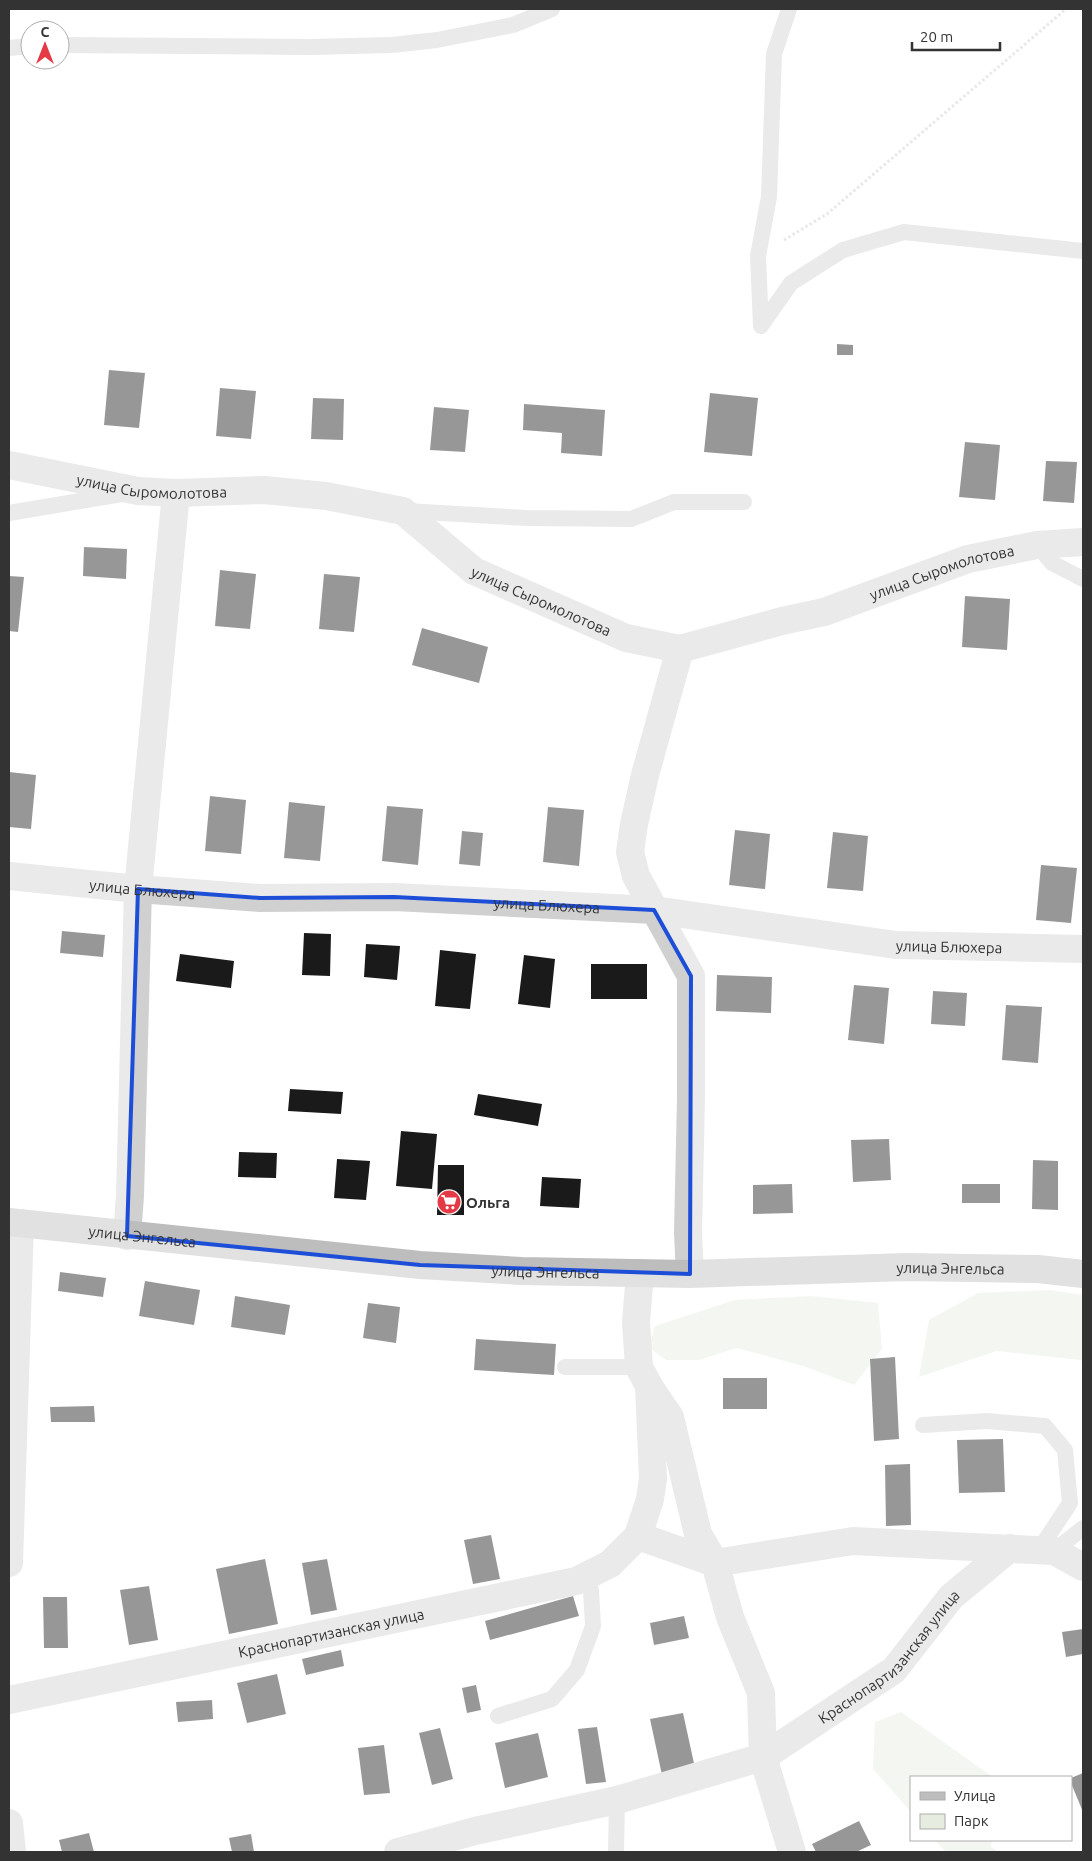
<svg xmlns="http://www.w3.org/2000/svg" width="1092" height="1861" viewBox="0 0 1092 1861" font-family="Ubuntu,sans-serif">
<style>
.green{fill:#e6ecdf}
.building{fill:#1a1a1a}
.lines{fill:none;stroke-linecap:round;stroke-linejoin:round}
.path{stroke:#cdcdcd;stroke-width:3;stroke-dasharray:2.5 2.5;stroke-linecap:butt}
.service{stroke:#d0d0d0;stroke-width:16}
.minor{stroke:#d0d0d0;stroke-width:28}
.secondary{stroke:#bdbdbd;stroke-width:28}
.marked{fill:none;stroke:#1d4ed8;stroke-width:4;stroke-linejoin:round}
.labels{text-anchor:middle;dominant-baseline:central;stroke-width:5;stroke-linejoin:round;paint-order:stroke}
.street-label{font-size:15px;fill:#333;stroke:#fff}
.poi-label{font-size:15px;font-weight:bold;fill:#333;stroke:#fff;text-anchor:start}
</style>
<rect width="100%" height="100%" fill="#fff"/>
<path class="green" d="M1050,1290l33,5v67l-2,-2 -84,-9 -78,26 10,-57 49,-27z
M811,1296l67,7 4,46 -28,36 -51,-19 -66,-18 -38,12h-33l-17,-12 6,-22 80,-26z
M901,1712l92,65h-82v35l-38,-43 2,-47z
M935,1840h57l-1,7 8,5h-53z"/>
<path class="building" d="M837,344l16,1v10h-16z
M109,370l36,3 -6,55 -35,-3z
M220,388l36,3 -5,48 -35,-3z
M710,393l48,5 -6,58 -48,-4z
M313,398l31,1 -1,41 -32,-1z
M524,404l81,6 -3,46 -41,-3 1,-20 -39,-3z
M434,407l35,3 -4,42 -35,-2z
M965,442l35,3 -5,55 -36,-3z
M1046,461l31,1 -3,41 -31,-2z
M84,547l43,2 -1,30 -43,-3z
M220,570l36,4 -6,55 -35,-3z
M324,574l36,3 -6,55 -35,-3z
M9,576l15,1 -6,55 -9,-1z
M965,596l45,3 -3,51 -45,-3z
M422,628l66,19 -9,36 -67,-18z
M9,772l27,3 -5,54 -22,-2z
M210,796l36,4 -5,54 -36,-3z
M289,802l36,4 -5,55 -36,-3z
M387,806l36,3 -5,56 -36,-4z
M548,807l36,3 -5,56 -36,-4z
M735,830l35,4 -5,55 -36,-4z
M462,831l21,2 -3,33 -21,-2z
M833,832l35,4 -5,55 -36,-3z
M1041,865l36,3 -6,55 -35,-3z
M62,931l43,4 -2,22 -43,-4z
M304,933l27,1 -1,42 -28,-1z
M366,944l34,2 -3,34 -33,-3z
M440,950l36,4 -6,55 -35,-3z
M180,954l54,7 -3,27 -55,-7z
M524,955l31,4 -5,49 -32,-4z
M591,964h56v35h-56z
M717,975l55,2 -1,36 -55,-2z
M854,985l35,3 -5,56 -36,-4z
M933,991l34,2 -2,33 -34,-2z
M1006,1005l36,2 -4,56 -36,-3z
M290,1089l53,3 -2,22 -53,-3z
M478,1094l64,10 -4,22 -64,-11z
M401,1131l36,3 -5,55 -36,-3z
M889,1139l2,41 -38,2 -2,-42z
M239,1152l38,1 -1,25 -38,-1z
M337,1159l33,2 -4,39 -32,-2z
M1033,1160l25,1v49l-26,-1z
M438,1165h26v50h-27z
M542,1177l39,2 -2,29 -39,-2z
M792,1184l1,29 -40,1v-29z
M962,1184h38v19h-38z
M60,1272l46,6 -3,19 -45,-6z
M145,1281l55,9 -6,35 -55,-9z
M235,1296l55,9 -5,30 -54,-8z
M368,1303l32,4 -4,36 -33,-5z
M476,1339l80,5 -2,31 -80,-5z
M895,1357l4,82 -25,2 -4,-82z
M723,1378h44v31h-44z
M94,1406l1,16h-44l-1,-15z
M1003,1439l2,53 -46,1 -2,-53z
M910,1464l1,61 -25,1 -1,-61z
M491,1535l9,44 -27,5 -9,-44z
M265,1559l13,65 -49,10 -13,-65z
M327,1559l10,51 -26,5 -9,-52z
M149,1586l9,54 -29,5 -9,-55z
M573,1596l6,20 -89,24 -5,-19z
M43,1597h24l1,51h-24z
M684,1616l5,22 -35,7 -4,-22z
M1083,1629v25l-17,3 -4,-25z
M341,1650l3,16 -38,9 -4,-16z
M277,1674l9,40 -39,9 -10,-40z
M476,1685l5,25 -14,3 -5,-25z
M212,1700l1,19 -35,3 -2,-20z
M683,1713l12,55 -33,7 -12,-56z
M597,1727l9,55 -20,2 -8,-55z
M440,1728l13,51 -21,6 -13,-52z
M538,1733l10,44 -43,11 -10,-45z
M384,1745l6,48 -26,2 -6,-47z
M1083,1773v39l-12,-29v-5z
M859,1821l12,24 -15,7h-40l-4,-8z
M89,1833l5,19h-32l-3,-12z
M251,1834l3,18h-22l-3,-14z"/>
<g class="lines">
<path class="path" d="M784,240l43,-26 239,-205"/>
<path class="service" d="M60,45l251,2 81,-2 45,-5 76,-15 39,-16
M9,48l21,-2
M761,326l30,-43 52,-33 61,-18 179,19
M761,326l-3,-70 11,-59 5,-143 15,-45
M406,511l121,7 104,1 43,-17h70
M9,513l113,-19
M1037,545l15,18 31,16
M565,1367h74
M923,1425l64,-4 58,5 20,24 5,53 -31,47
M1054,1551l29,-23
M498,1716l54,-17 25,-29 16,-44 -2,-35 -4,-16
M616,1852l1,-52"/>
<g class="minor">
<path id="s1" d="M9,465l129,26 38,2 88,-3 62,6 77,15 71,60 152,67 54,11 102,-28 42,-9 144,-53 69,-14 46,-3"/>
<path d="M680,649l-35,126 -11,49 -4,28 6,24 55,100v122l-3,135 2,41"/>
<path id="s2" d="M9,876l129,13 122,9 134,-1 260,13 242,35 187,4"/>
<path d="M127,1236l3,-40 8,-307 38,-396"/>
<path d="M640,1273l-4,49 3,45 10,19 21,31 28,117 17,29 15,54 31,76 2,64 29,95"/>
<path d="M638,1536l12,-37 3,-20 -4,-93"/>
<path d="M9,1563l11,-340"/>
<path id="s3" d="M9,1700l567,-119 34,-17 28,-28 77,27 138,-22 201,10 29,16"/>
<path d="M9,1823l3,29"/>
<path id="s4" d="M398,1852l77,-21 142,-31 146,-43 131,-87 57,-73 59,-49"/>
</g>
<path class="secondary" id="s5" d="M9,1222l411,43 101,6 169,3 217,-7 131,2 45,5"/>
</g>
<path d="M0 0H1092V1861H0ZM138,889l122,9 134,-1 260,13 37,66 -1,298 -270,-9 -293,-29z" fill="#fff" fill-opacity=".55" fill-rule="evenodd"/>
<path class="marked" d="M138,889l122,9 134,-1 260,13 37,66 -1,298 -270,-9 -293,-29z"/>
<defs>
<symbol id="supermarket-disc" viewBox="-11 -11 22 22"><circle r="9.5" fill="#e63946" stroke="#fff"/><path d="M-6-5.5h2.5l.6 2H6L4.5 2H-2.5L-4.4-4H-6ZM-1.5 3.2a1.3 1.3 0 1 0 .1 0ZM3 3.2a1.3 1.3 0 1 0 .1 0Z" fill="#fff"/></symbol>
</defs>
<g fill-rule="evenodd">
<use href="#supermarket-disc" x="435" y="1188" width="28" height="28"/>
</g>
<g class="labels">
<g class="street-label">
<text stroke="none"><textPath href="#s1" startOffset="145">улица Сыромолотова</textPath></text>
<text stroke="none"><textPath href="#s1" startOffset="986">улица Сыромолотова</textPath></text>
<text stroke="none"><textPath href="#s1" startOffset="565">улица Сыромолотова</textPath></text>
<text stroke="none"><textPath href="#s2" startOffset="134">улица Блюхера</textPath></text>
<text stroke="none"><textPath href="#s2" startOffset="539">улица Блюхера</textPath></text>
<text stroke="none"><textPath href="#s2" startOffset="944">улица Блюхера</textPath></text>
<text stroke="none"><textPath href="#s5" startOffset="134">улица Энгельса</textPath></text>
<text stroke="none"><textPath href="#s5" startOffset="944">улица Энгельса</textPath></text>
<text stroke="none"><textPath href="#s5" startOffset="539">улица Энгельса</textPath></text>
<text stroke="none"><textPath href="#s3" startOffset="329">Краснопартизанская улица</textPath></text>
<text stroke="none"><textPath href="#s4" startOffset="540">Краснопартизанская улица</textPath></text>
</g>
<g class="poi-label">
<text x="466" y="1202">Ольга</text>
</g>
</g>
<rect width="1092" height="1861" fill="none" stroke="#333333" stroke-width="20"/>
<rect x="910" y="1776" width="162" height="65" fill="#ffffff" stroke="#adadad"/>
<rect x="920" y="1792" width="25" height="8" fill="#bdbdbd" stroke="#adadad"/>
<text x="954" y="1801" font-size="15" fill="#333333">Улица</text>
<rect x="920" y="1814" width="25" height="15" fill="#e6ecdf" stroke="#adadad"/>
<text x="954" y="1826" font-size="15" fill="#333333">Парк</text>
<g transform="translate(45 45)"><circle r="24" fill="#ffffff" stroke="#adadad"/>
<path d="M0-4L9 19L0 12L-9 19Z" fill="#e63946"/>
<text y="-8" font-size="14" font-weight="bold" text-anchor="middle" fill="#333333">С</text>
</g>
<path d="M912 42v8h88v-8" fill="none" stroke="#333333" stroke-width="2.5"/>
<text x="920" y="42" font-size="15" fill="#333333" stroke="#ffffff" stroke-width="4" paint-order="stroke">20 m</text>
</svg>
